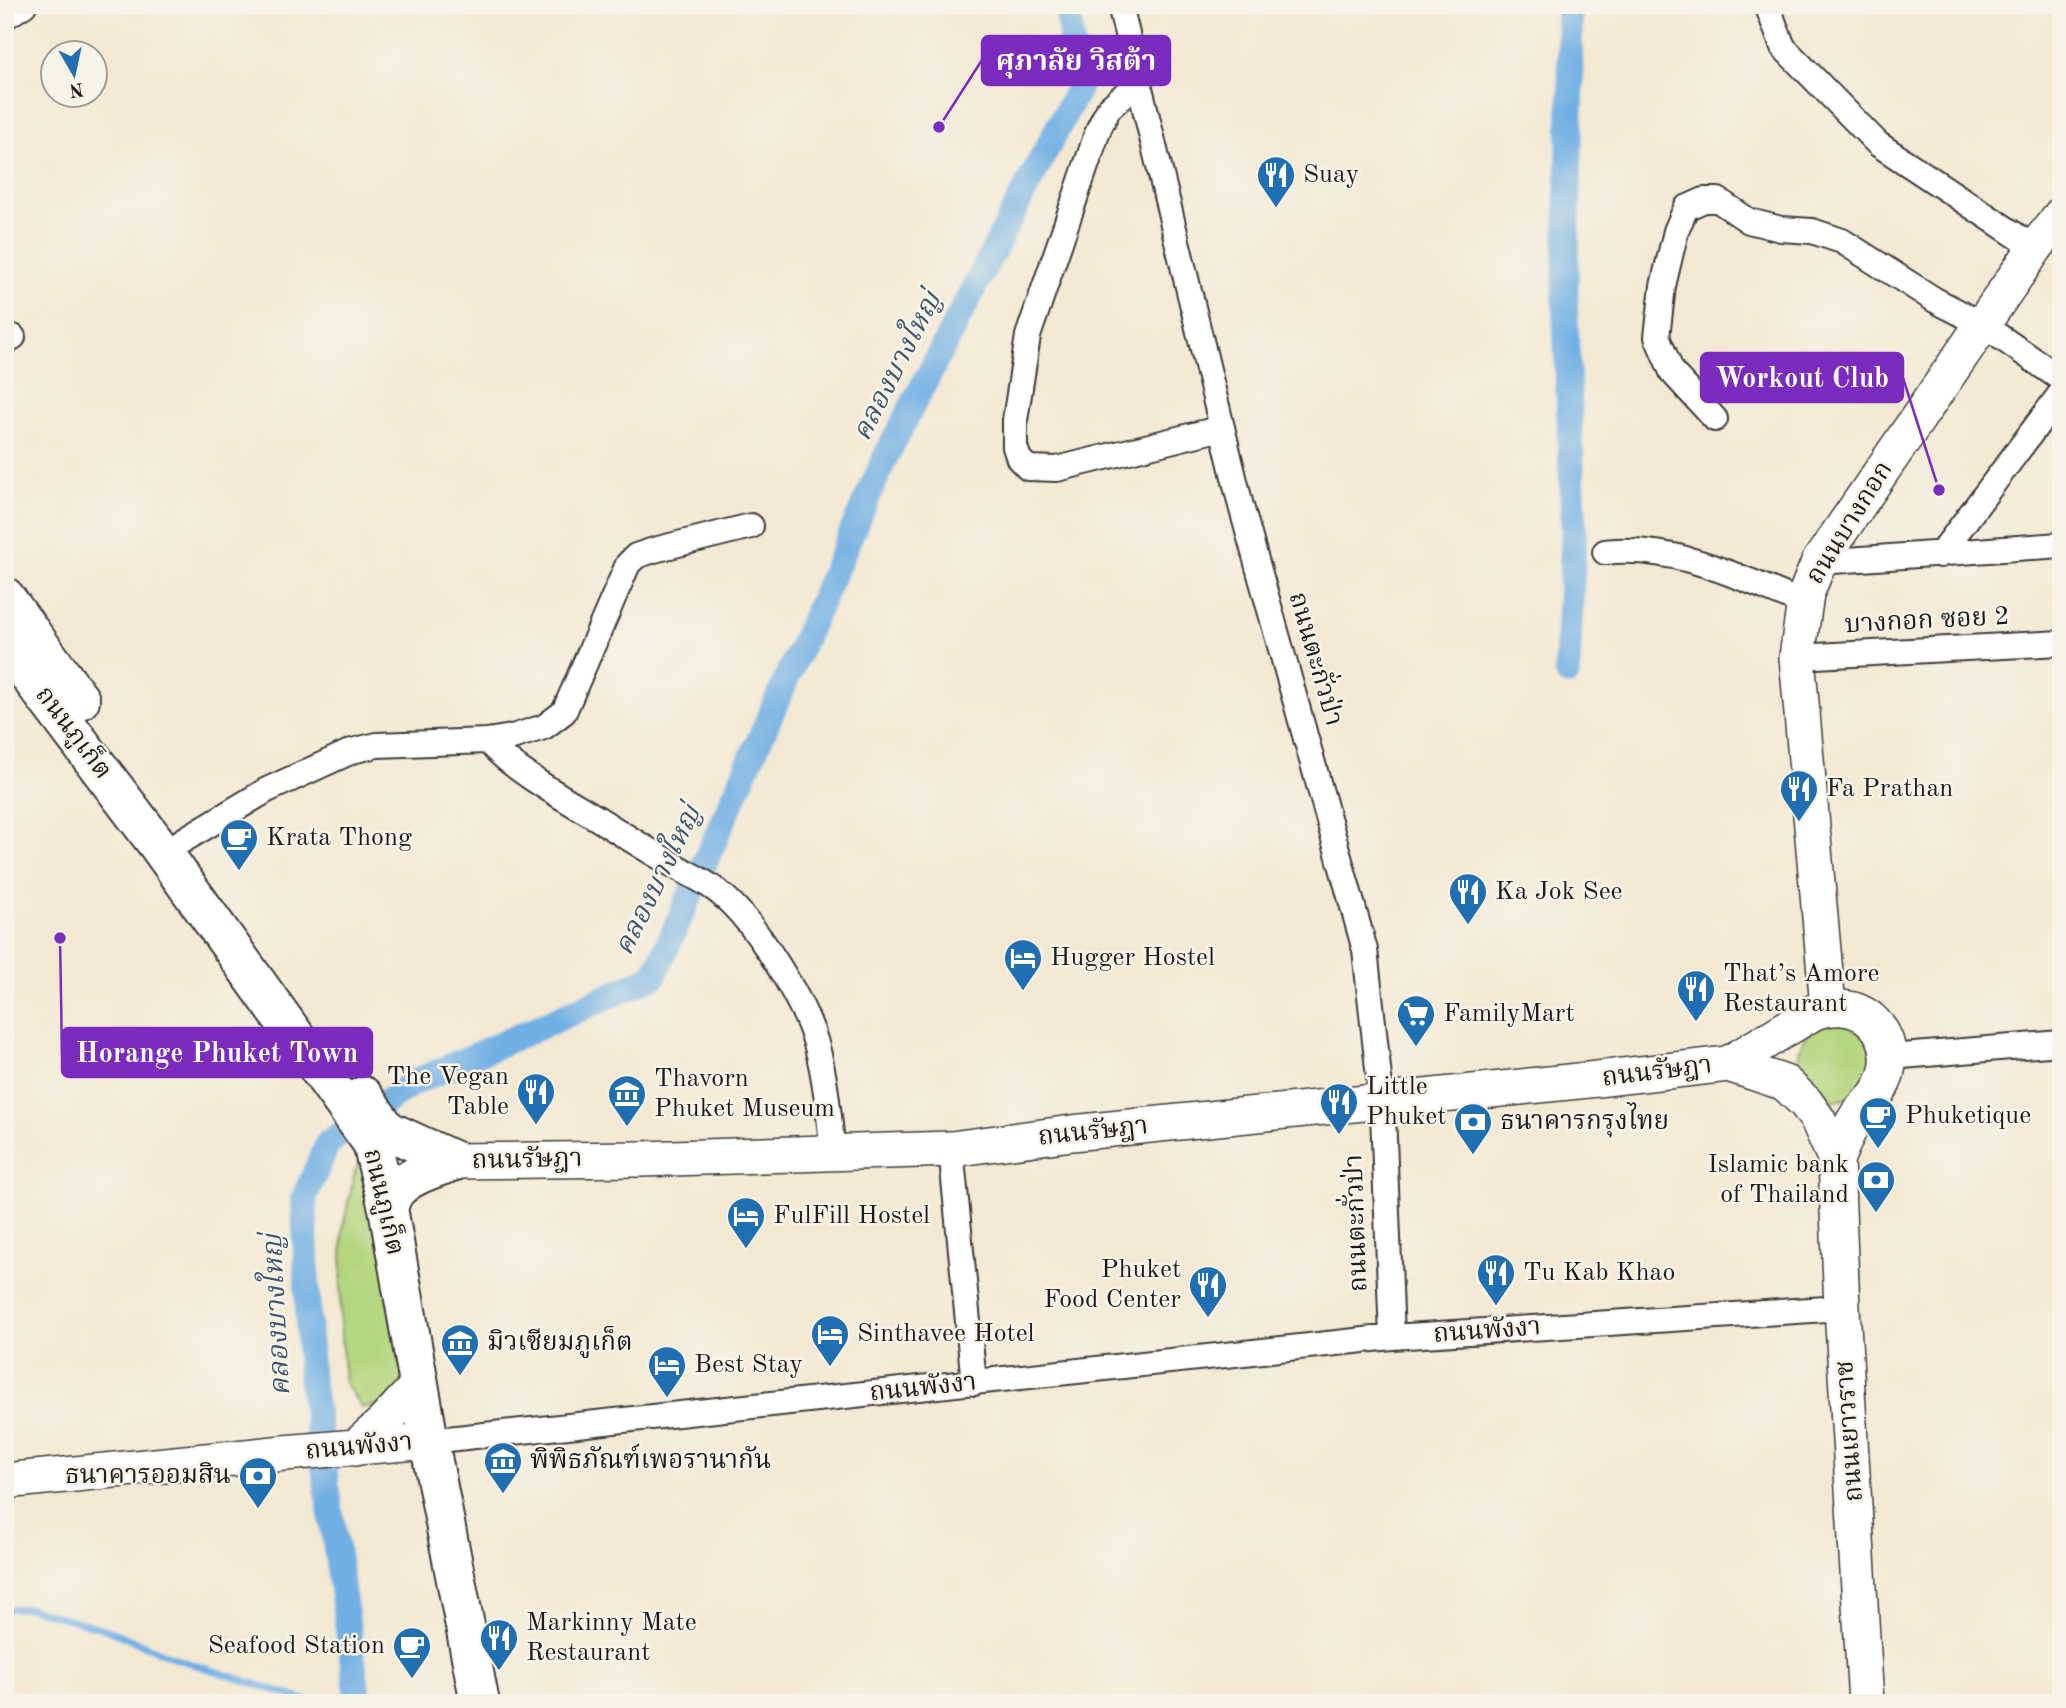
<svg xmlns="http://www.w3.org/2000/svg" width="2066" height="1708" viewBox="0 0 2066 1708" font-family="'Old Standard TT','Noto Serif Thai',serif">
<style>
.green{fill:#b3d57d;stroke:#68784c;stroke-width:2}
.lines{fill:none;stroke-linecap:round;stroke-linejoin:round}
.stream{stroke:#70afe3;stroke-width:7}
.canal{stroke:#70afe3;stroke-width:26}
.street-casing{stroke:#3c3b37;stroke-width:28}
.secondary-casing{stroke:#3c3b37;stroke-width:38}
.primary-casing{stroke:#3c3b37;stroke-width:42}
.street{stroke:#fff;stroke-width:24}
.secondary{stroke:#fff;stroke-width:35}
.primary{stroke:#fff;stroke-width:38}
.labels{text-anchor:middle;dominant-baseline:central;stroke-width:5;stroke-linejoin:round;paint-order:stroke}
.poi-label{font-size:26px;fill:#1c1c1c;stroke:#f7f3e8;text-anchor:start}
.street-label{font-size:26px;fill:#1c1c1c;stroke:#f7f3e8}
.water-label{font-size:28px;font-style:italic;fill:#3e576c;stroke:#f7f3e8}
.leader{fill:none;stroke:#7b2cbf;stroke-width:2.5}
.callout-dot{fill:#7b2cbf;stroke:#f7f3e8;stroke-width:2.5}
.callout{fill:#7b2cbf;stroke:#7b2cbf;stroke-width:2.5}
.callout-label{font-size:28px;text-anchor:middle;font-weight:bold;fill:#fff}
</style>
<rect width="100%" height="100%" fill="#f7f3e8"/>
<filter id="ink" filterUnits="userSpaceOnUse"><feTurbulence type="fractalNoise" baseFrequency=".0143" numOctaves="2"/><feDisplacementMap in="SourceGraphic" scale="14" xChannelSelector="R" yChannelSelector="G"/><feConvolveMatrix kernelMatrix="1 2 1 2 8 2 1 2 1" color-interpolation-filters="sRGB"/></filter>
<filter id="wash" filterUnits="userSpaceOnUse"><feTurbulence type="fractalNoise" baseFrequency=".00686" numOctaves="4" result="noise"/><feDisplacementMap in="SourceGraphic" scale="28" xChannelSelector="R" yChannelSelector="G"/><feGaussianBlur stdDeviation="1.57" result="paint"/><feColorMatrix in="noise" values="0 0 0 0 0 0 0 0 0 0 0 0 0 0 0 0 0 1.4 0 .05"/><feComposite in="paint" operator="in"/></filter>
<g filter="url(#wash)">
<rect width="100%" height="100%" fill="#f3e8d2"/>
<path class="green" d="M1846,1023l21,13 8,35c-7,8 -17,23 -27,27 -41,16 -71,-52 -29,-71 8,-4 18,-3 27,-4z
M369,1145l35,243 -24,16 -18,4 -17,-25 -5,-61 3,-95 12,-56z"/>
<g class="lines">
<path class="stream" d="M5,1609l24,-1 76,21 75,31 135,43"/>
<path class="canal" d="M1567,673l7,-143 -9,-224 6,-213 -2,-88
M359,1703l-49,-330 -6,-175 24,-55 83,-59 243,-108 231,-518 193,-369 -11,-84"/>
</g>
</g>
<g filter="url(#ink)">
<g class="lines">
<defs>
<path id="street" d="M1120,5l121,501 124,444 18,164 9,223
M1767,5l16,42 95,97 157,104
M5,17l19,-12
M1139,82l-30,26 -10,20 -71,208 -13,84v27l4,12 9,9 29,1 165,-41
M5,342l8,-5
M1715,419l-43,-47 -15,-35 6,-51 13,-55 10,-23 18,-8h14l31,21 32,8 31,2 30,10 93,59 48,25 78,54
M1605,552c70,-8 136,26 200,52
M1940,555l121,-162
M1819,562l242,-17
M1797,657l264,-14
M487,741c31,33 74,55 113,79 25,16 51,32 77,47 15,9 32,16 45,28 34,28 84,109 95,152 9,34 12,70 16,105
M182,841l85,-51 85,-39 25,-6 110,-4 25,-4 32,-10 20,-15 64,-148 8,-8 18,-6 97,-24
M1890,1057l171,-14
M951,1149l23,234
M429,1441l963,-104 450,-29"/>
<path id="secondary" d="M1828,1007l-31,-350 9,-63 13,-32 216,-314 26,-33
M1728,1064l57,19 21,20 12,17 18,40 6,148 24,395
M455,1161l186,-2 310,-10 121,-16 516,-53 140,-16 86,-52c20,-6 39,-7 56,7 24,21 23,53 5,77 -6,7 -13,13 -18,20 -9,13 -15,30 -21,44
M355,1448l28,-25 36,-39
M5,1481l279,-28 145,-12"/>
<path id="primary" d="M5,597l75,103
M5,644l152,200 215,299 16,65 41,233 51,262
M363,1096l24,34 68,31
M388,1208c2,-5 4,-12 7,-16 13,-17 41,-24 60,-31"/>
</defs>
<use href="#street" class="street-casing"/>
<use href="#secondary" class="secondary-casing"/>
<use href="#primary" class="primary-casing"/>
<use href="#street" class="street"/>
<use href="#secondary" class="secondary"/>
<use href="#primary" class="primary"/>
</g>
</g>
<defs>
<symbol id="restaurant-pin" viewBox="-11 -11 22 30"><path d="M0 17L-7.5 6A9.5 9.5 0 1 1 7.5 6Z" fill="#1f6fb2" stroke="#f7f3e8"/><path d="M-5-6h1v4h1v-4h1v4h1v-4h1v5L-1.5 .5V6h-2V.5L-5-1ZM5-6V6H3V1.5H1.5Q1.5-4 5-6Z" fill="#fff"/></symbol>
<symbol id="cafe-pin" viewBox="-11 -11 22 30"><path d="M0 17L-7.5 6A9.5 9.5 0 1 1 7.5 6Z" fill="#1f6fb2" stroke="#f7f3e8"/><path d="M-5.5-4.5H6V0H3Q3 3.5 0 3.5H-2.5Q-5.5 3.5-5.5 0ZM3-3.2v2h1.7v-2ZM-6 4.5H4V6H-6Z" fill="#fff"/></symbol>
<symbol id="hotel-pin" viewBox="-11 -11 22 30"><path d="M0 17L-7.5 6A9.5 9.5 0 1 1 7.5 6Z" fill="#1f6fb2" stroke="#f7f3e8"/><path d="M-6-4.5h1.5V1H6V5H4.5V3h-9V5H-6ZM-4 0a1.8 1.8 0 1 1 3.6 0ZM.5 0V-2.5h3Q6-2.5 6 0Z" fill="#fff"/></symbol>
<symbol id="supermarket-pin" viewBox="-11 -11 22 30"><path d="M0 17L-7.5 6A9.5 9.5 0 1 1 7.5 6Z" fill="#1f6fb2" stroke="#f7f3e8"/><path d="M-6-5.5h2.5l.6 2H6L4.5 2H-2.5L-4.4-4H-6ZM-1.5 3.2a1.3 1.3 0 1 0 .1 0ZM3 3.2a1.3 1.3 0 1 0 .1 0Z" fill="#fff"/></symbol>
<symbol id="museum-pin" viewBox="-11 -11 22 30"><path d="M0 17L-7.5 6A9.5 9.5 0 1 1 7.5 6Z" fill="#1f6fb2" stroke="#f7f3e8"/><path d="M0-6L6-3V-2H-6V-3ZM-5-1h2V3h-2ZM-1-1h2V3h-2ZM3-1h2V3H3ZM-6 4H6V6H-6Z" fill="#fff"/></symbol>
<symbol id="bank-pin" viewBox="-11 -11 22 30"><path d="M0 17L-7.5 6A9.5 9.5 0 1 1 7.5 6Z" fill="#1f6fb2" stroke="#f7f3e8"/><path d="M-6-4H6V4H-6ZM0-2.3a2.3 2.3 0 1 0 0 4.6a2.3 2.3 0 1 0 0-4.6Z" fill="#fff"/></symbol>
</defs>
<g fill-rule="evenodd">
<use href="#restaurant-pin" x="1254" y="153" width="44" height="60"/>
<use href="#restaurant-pin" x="1777" y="767" width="44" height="60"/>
<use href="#cafe-pin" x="217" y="816" width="44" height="60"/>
<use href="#restaurant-pin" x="1446" y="870" width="44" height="60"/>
<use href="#hotel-pin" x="1001" y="936" width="44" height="60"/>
<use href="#restaurant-pin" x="1674" y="967" width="44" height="60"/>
<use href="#supermarket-pin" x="1394" y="992" width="44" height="60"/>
<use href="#restaurant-pin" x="514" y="1070" width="44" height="60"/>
<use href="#museum-pin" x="605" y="1072" width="44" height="60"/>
<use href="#restaurant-pin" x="1317" y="1080" width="44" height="60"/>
<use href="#cafe-pin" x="1856" y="1094" width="44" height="60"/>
<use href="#bank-pin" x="1451" y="1100" width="44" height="60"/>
<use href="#bank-pin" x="1854" y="1158" width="44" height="60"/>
<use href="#hotel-pin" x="724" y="1194" width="44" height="60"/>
<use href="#restaurant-pin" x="1474" y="1251" width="44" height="60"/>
<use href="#restaurant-pin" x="1186" y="1263" width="44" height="60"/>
<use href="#hotel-pin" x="808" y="1312" width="44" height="60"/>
<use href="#museum-pin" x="438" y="1321" width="44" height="60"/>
<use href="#hotel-pin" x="645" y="1343" width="44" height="60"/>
<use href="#museum-pin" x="481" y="1439" width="44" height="60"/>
<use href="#bank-pin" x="236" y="1454" width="44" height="60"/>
<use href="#restaurant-pin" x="477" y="1616" width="44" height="60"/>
<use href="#cafe-pin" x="390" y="1624" width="44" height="60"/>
</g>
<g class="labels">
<g class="poi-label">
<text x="1303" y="175">Suay</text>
<text x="1826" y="789">Fa Prathan</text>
<text x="266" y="838">Krata Thong</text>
<text x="1495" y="892">Ka Jok See</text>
<text x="1050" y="958">Hugger Hostel</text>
<text x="1723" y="974">That’s Amore<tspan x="1723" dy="30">Restaurant</tspan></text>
<text x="1443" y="1014">FamilyMart</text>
<text x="509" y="1077" text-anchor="end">The Vegan<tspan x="509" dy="30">Table</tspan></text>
<text x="654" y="1079">Thavorn<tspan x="654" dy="30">Phuket Museum</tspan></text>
<text x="1366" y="1087">Little<tspan x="1366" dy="30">Phuket</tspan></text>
<text x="1905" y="1116">Phuketique</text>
<text x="1500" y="1122">ธนาคารกรุงไทย</text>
<text x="1849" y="1165" text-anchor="end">Islamic bank<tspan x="1849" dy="30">of Thailand</tspan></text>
<text x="773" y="1216">FulFill Hostel</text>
<text x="1181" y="1270" text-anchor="end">Phuket<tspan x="1181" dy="30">Food Center</tspan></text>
<text x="1523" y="1273">Tu Kab Khao</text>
<text x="857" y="1334">Sinthavee Hotel</text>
<text x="487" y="1343">มิวเซียมภูเก็ต</text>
<text x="694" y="1365">Best Stay</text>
<text x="530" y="1461">พิพิธภัณฑ์เพอรานากัน</text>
<text x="231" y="1476" text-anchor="end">ธนาคารออมสิน</text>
<text x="526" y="1623">Markinny Mate<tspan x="526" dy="30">Restaurant</tspan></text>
<text x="385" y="1646" text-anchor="end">Seafood Station</text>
</g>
<g class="street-label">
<text transform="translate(1850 523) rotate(-58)">ถนนบางกอก</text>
<text transform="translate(1927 621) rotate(-3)">บางกอก ซอย 2</text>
<text transform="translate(1315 659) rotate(74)">ถนนตะกั่วป่า</text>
<text transform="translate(73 733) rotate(53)">ถนนภูเก็ต</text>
<text transform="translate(1657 1072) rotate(-7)">ถนนรัษฎา</text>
<text transform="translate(1093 1132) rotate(-6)">ถนนรัษฎา</text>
<text transform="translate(527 1160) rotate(-1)">ถนนรัษฎา</text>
<text transform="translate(383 1202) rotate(77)">ถนนภูเก็ต</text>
<text transform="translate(1357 1223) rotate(-92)">ถนนตะกั่วป่า</text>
<text transform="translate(1487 1331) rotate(-4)">ถนนพังงา</text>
<text transform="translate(923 1388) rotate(-6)">ถนนพังงา</text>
<text transform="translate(1850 1431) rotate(-94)">ถนนเยาวราช</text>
<text transform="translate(359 1447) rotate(-5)">ถนนพังงา</text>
</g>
<g class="water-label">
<text transform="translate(898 367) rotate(-63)">คลองบางใหญ่</text>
<text transform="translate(659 881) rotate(-64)">คลองบางใหญ่</text>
<text transform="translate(278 1315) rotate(-93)">คลองบางใหญ่</text>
</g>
</g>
<path class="leader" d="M939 127L982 60M1939 490L1903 378M60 938L62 1053"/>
<g class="callout-dot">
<circle cx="939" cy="127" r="7"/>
<circle cx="1939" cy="490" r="7"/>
<circle cx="60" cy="938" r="7"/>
</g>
<g class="callout">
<rect x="982" y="36" width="188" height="49" rx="7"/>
<rect x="1701" y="353" width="202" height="49" rx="7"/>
<rect x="62" y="1028" width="310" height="49" rx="7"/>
</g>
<g class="callout-label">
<text x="1076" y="70">ศุภาลัย วิสต้า</text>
<text x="1802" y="387">Workout Club</text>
<text x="217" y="1062">Horange Phuket Town</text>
</g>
<rect width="2066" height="1708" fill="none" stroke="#f7f3e8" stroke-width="28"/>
<g transform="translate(74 74) rotate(171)"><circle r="33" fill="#f7f3e8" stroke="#9f9d96" stroke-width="2"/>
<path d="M0-5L12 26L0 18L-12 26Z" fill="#1f6fb2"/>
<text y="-10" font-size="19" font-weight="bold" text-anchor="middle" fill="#1c1c1c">N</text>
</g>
</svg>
